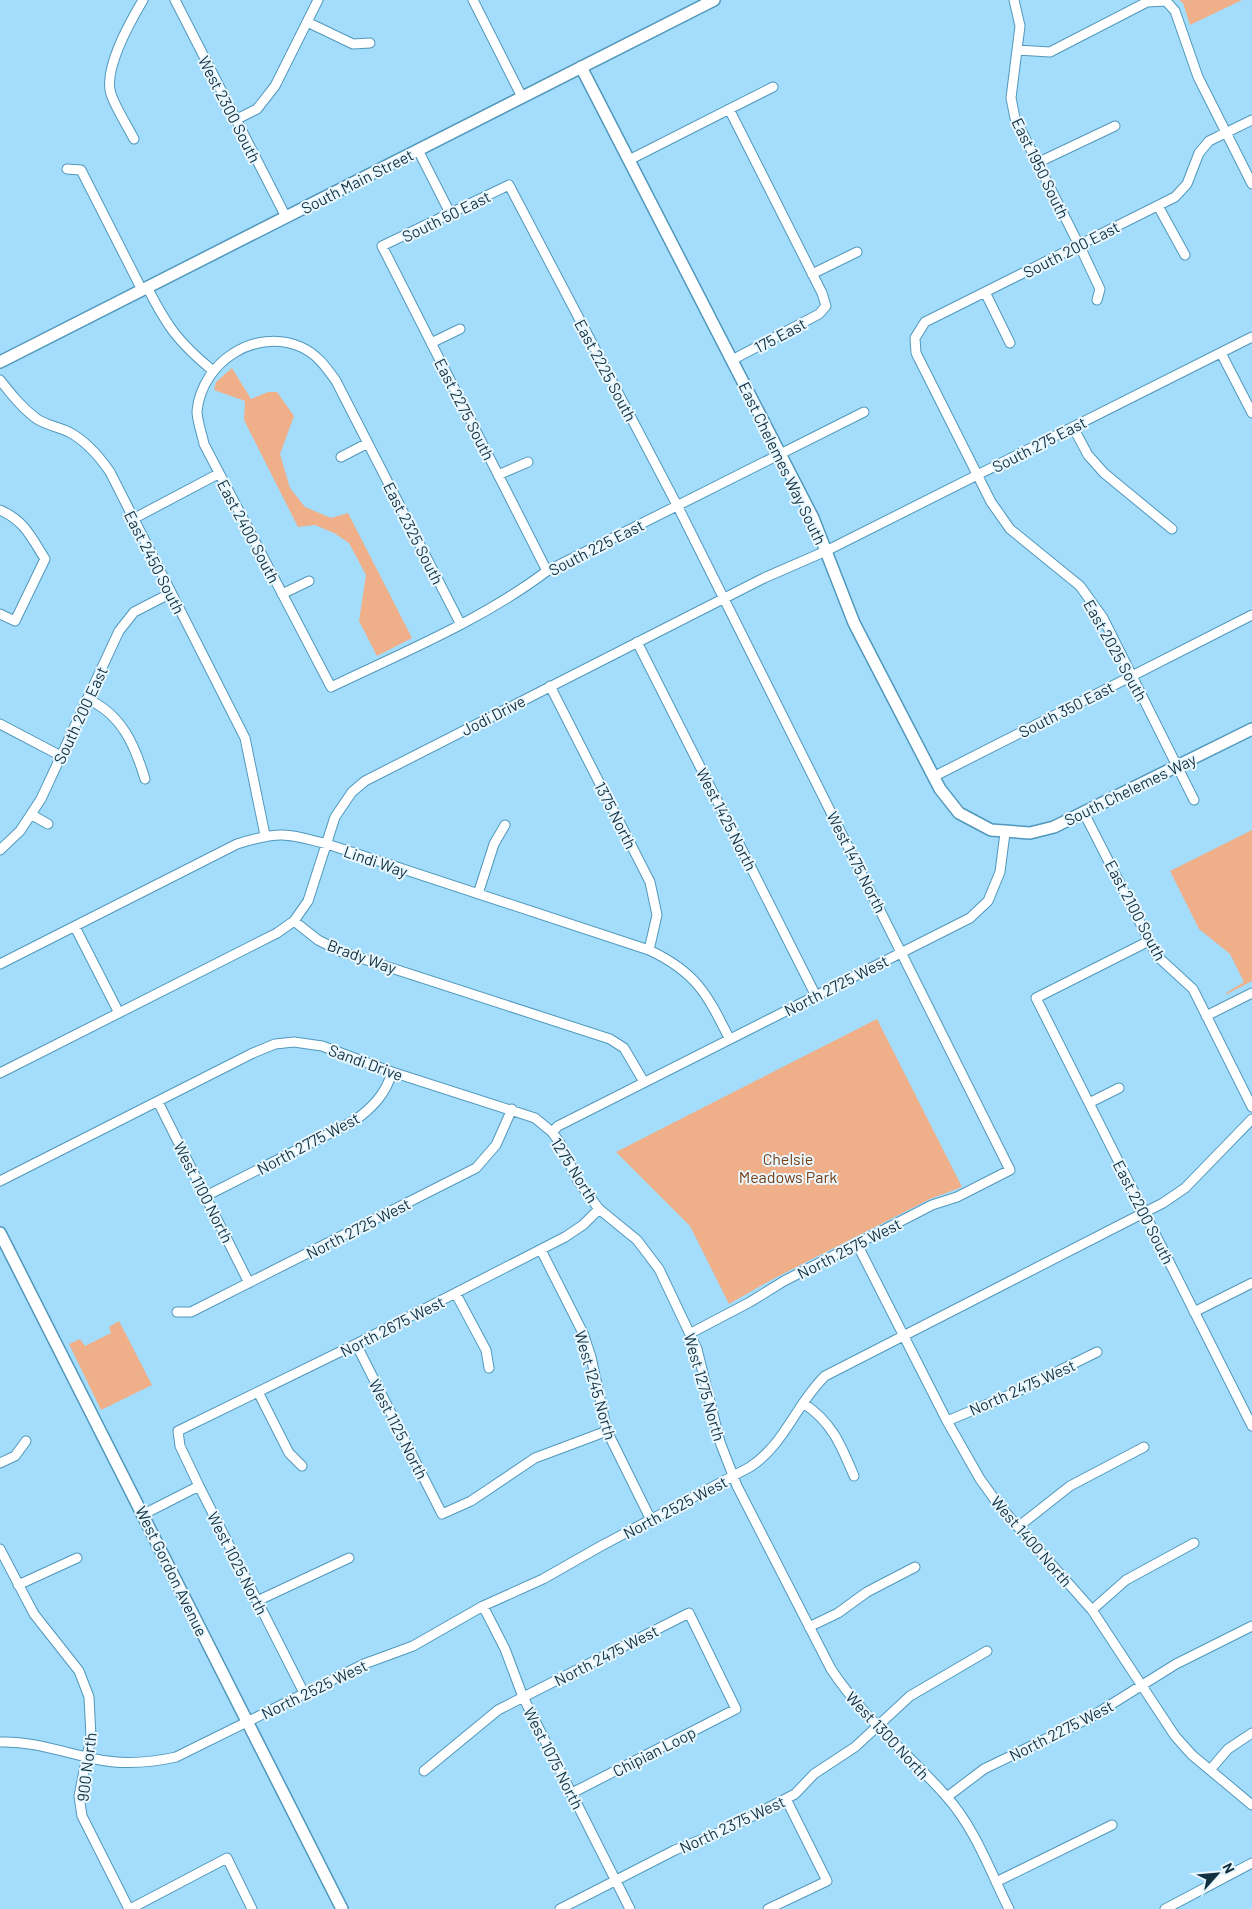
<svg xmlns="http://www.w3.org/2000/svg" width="1252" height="1909" viewBox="0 0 1252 1909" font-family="Barlow,sans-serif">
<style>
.green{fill:#eeaf89}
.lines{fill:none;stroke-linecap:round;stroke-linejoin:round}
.street-casing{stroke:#5098bc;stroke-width:11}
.secondary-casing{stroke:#5098bc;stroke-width:14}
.street{stroke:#fff;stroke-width:9}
.secondary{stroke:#fff;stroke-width:11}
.labels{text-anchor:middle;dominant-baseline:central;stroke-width:4;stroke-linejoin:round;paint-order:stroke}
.street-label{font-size:16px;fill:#123140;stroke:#e9f7ff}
.park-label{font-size:16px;fill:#783e14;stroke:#e9f7ff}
</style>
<rect width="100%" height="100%" fill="#a4ddfc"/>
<path class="green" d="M1179,0h63l-52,25 -7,-22z
M232,368l19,31 17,-7h9l17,24 -14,38 10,34 15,19 26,11 17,-5 64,125 -35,18 -18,-35 7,-46 -17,-32 -15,-10 -19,-8 -17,2 -54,-107 1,-19 -31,-11 2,-8z
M1252,830v151l-25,13 -1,-1 18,-11 -14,-28 -31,-25 -29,-58z
M877,1019l85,168 -32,12 -157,80 -44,25 -39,-78 -74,-74z
M119,1321l33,64 -51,25 -32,-66 11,-5 5,7 26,-13 -2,-6z"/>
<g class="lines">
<defs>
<path id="street" d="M175,0l111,217
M473,0l49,97
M1014,0l6,26 -9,72 4,20 68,135 17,36 -3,11
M307,22l46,22 17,-1
M1017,50l33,2 97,-50 19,-1 9,10 23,66 54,107
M729,109l93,184 4,13 -7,8 -87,46
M235,120l22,-11 18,-23 43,-86
M134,139c-7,-14 -18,-30 -23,-45 -8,-25 19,-72 32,-94
M418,150l32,63
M629,160l144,-73
M1037,163l78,-37
M67,169l14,1 61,120
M1158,206l27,49
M812,274l45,-22
M147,287c20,39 31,55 65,83
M985,292l25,51
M431,343l29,-14
M1221,353l31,60
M0,380c11,14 22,28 37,39 9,6 22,8 32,13 17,9 30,24 41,40l135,266 20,97
M1073,427l15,28 16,18 68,56
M341,457l27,-14
M498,475l30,-13
M0,510c25,11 31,27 45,49l-30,62 -15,-7
M133,519l85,-45
M547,571l-165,-325 127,-61 168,320 333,665 -53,27 -25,8 -31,16 -117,60 -34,21 -59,31
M282,594l27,-13
M460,623l-124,-242c-10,-14 -19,-27 -35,-34 -46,-20 -99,15 -104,64 0,10 5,23 7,33l127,243c73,-35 151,-67 216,-116l317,-159
M637,642l179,354
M550,686l100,196 7,33 -8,35
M87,699c35,15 48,47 58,80
M0,724l61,32
M933,777l319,-162
M1194,800l-91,-182 -23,-32 -70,-57 -19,-27 -75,-149 -1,-15 10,-16 250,-125 12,-13 12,-31 10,-12 43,-21
M1084,813l73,143 36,33 59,118
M32,815l16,9
M0,850l20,-19 21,-32 78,-168 15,-19 37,-19
M478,894l16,-50 11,-19
M294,921l24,19 24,12 268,87 14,9 20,34
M75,927l44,86
M1149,941l-113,57 216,428
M0,964l237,-120c41,-13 49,-11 90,0l322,106c47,22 58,44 80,88
M1206,1016l46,-23
M0,1073l277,-140 17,-12 14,-20 27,-84 17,-25 13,-11 399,-203 62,-27 426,-214
M158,1102l91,181
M1089,1103l30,-15
M552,1132l6,-6 412,-208 18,-17 12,-29 5,-39
M0,1181l253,-128 22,-9 19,-2 28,4 70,26 143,46 17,14 8,11 18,38 21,28 38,31 22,29 38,80 23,93 17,44 94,183c32,49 77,84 115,127 29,32 44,75 63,113
M206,1196l148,-75c18,-13 32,-27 38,-49
M857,1244l90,177 33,58 18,25 94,106 83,126 17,19 60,50
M541,1250l42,83 8,24 16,74 44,89
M456,1294l30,56 3,18
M177,1312h14l285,-144 20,-23 16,-36
M1194,1312l58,-29
M356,1344l86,170 29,-13 64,-43 72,-27
M258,1392l31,61 13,13
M803,1403c29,19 38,42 51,73
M947,1421l67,-28 83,-41
M0,1463l15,-7 11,-15
M144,1514l55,-28
M1018,1527l52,-41 74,-39
M0,1549l34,65 45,57 10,26 2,40 -12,59 3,20 47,93
M18,1585l59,-27
M257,1601l92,-43
M483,1606l22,43 18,48 107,212
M1092,1610l34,-30 68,-37
M809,1627l29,-14 29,-21 48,-25
M304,1693l-105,-207 -19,-40 -2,-15 178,-87 209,-107 18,-12 16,-16
M0,1742c34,-1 62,10 95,17 27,6 54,4 81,-2l188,-93 49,-18 70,-40 60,-27 58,-33 149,-79c35,-23 46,-63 75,-91l338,-173 22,-15 67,-69
M1210,1770l18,-21 24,-16
M424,1771l74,-61 191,-97 47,96 -164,84
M947,1797l37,-28 107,-52 85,-53 76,-38
M996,1882l116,-57
M130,1909l97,-51 25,51
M560,1909l115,-59 48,-19 72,-37 19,-20 41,-27 55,-51 77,-45
M768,1909l59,-28 -41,-82
M1165,1909l87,-46"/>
<path id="secondary" d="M581,67l232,451 41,105 86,166 19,24 32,17 39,3 24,-6 198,-98
M0,362l714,-362
M0,1233l342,676"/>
</defs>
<use href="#street" class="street-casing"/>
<use href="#secondary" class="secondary-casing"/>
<use href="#street" class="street"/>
<use href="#secondary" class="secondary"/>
</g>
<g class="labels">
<g class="street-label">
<text transform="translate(230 109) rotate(63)">West 2300 South</text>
<text transform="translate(1041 168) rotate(64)">East 1950 South</text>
<text transform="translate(357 181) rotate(-27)">South Main Street</text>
<text transform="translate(446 216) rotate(-26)">South 50 East</text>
<text transform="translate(1071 249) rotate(-27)">South 200 East</text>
<text transform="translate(780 335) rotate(-28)">175 East</text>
<text transform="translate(606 370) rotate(62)">East 2225 South</text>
<text transform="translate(465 409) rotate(63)">East 2275 South</text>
<text transform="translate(1039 444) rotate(-27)">South 275 East</text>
<text transform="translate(783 463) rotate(64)">East Chelemes Way South</text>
<text transform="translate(249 531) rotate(62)">East 2400 South</text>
<text transform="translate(414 533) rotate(63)">East 2325 South</text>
<text transform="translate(596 547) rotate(-27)">South 225 East</text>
<text transform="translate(155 562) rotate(63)">East 2450 South</text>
<text transform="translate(1116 650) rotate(61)">East 2025 South</text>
<text transform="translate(1066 709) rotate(-27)">South 350 East</text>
<text transform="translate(80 715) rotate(-65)">South 200 East</text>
<text transform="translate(493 715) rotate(-27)">Jodi Drive</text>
<text transform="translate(1130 789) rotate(-26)">South Chelemes Way</text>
<text transform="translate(616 815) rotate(63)">1375 North</text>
<text transform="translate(727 819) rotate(63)">West 1425 North</text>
<text transform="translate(376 861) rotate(19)">Lindi Way</text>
<text transform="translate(857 862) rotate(63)">West 1475 North</text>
<text transform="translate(1136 910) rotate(62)">East 2100 South</text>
<text transform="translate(362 956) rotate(20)">Brady Way</text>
<text transform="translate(836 985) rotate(-27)">North 2725 West</text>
<text transform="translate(366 1062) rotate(20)">Sandi Drive</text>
<text transform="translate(308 1143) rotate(-28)">North 2775 West</text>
<text transform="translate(575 1170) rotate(58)">1275 North</text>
<text transform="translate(204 1192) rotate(63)">West 1100 North</text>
<text transform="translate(1144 1212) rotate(63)">East 2200 South</text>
<text transform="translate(358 1228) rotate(-27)">North 2725 West</text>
<text transform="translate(849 1248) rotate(-27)">North 2575 West</text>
<text transform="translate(392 1326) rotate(-27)">North 2675 West</text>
<text transform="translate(596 1385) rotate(74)">West 1245 North</text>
<text transform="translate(705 1387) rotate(74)">West 1275 North</text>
<text transform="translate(1022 1387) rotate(-24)">North 2475 West</text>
<text transform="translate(399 1429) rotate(63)">West 1125 North</text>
<text transform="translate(675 1507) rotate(-28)">North 2525 West</text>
<text transform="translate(1032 1541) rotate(49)">West 1400 North</text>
<text transform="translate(238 1563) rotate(63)">West 1025 North</text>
<text transform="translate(172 1571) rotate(64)">West Gordon Avenue</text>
<text transform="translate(606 1655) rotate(-27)">North 2475 West</text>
<text transform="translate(314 1689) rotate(-26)">North 2525 West</text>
<text transform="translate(1061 1730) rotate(-27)">North 2275 West</text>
<text transform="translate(888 1735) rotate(47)">West 1300 North</text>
<text transform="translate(654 1751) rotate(-27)">Chipian Loop</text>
<text transform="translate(554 1758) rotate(63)">West 1075 North</text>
<text transform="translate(86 1767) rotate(-83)">900 North</text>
<text transform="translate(732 1824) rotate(-25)">North 2375 West</text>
</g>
<g class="park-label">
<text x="788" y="1158">Chelsie<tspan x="788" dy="18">Meadows Park</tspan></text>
</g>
</g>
<g transform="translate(1217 1874) rotate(63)" stroke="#e9f7ff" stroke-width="4" paint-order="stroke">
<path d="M0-4L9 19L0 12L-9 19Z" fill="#123140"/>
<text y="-8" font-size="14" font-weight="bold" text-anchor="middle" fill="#123140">N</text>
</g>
</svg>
